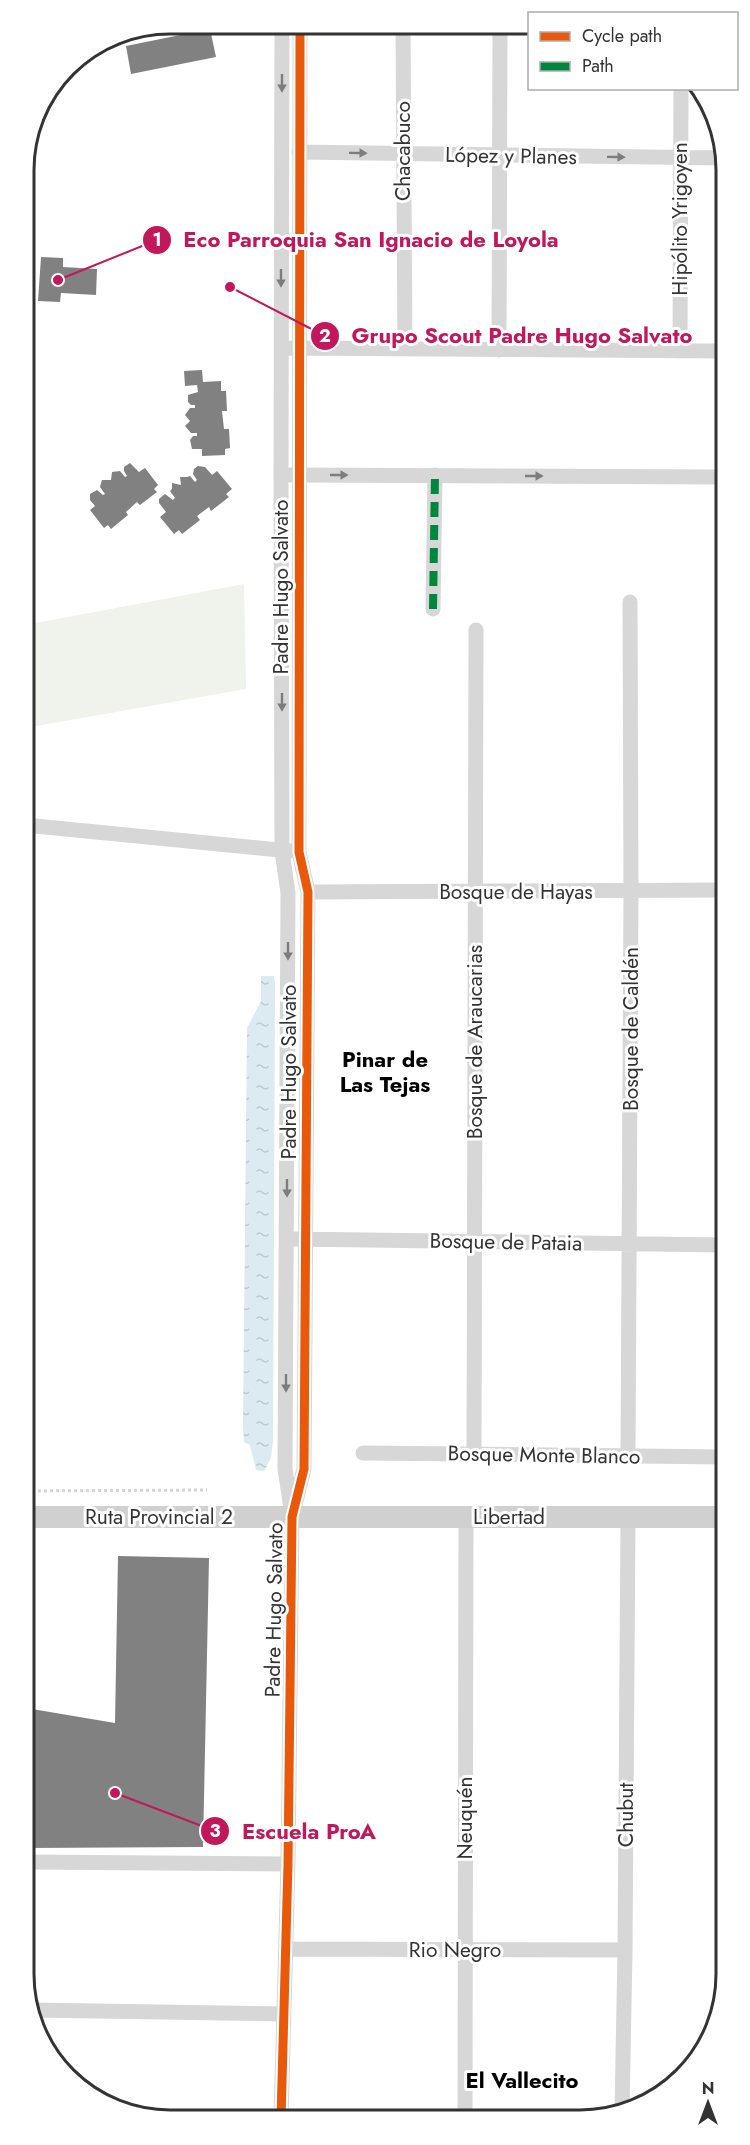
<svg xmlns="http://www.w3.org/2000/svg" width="750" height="2145" viewBox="0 0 750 2145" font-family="Jost,sans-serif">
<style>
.green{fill:#f0f3ec}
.water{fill:url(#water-ripples)}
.building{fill:#818181}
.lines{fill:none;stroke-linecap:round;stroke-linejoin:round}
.path{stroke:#d5d5d5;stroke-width:3;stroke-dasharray:3 3;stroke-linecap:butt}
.minor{stroke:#d7d7d7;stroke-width:15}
.secondary{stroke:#d0d0d0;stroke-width:22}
.quiet{stroke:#00873e;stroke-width:8;stroke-dasharray:15 8;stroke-linecap:butt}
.cycleway-casing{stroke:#fff;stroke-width:13}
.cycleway{stroke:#e8590c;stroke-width:9}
.oneway{fill:#7d7d7d}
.labels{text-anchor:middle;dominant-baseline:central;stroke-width:6;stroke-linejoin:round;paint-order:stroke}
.street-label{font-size:21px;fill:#333;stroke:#fff}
.neighbourhood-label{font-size:22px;font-weight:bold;fill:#000;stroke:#fff}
.rim{fill:none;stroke:#333;stroke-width:3}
.leader{fill:none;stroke:#c2185b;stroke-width:2}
.callout-dot{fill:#c2185b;stroke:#fff;stroke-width:2}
.mark-label{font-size:18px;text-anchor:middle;font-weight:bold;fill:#fff}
.callout-label{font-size:22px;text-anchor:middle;font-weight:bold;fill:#c2185b;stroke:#fff;stroke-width:6;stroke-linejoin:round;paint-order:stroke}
</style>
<defs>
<pattern id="water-ripples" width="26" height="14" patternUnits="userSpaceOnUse" patternTransform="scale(1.5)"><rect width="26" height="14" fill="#dceaf1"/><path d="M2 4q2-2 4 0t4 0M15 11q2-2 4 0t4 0" fill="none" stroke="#bdc9cf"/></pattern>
</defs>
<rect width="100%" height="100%" fill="#fff"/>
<path class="green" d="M244,584l2,105 -221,39v-103z"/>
<path class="water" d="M261,976h13l1,7 -2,458 -2,17 -7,13 -8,-1 -6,-25 -6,-3 -1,-16 4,-398 14,-27z"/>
<path class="building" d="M210,29l6,28 -85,17 -5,-28z
M41,257l22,1v9l34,2 -1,26 -35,-2 -1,9 -22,-1z
M202,370l1,12 18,-1v10h5l1,20h-5l2,18h5l1,19 -5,1v6l-23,1v-7h-10l-2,-9 3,-4h4v-3h-6l-6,-7 5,-5 -5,-6 5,-7h5v-3h-4l-3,-3v-7l10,-3 -1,-7 -12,1 -1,-15z
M130,463l9,9 6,-4 13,17 -4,4 3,3 -17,13 -3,-3 -11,10 2,3 -17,14 -3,-4 -4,3 -14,-18 5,-4 -5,-6v-6l7,-4 6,5 2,-1 -5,-7 2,-7h9l1,-8 8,-1 5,6 2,-1 -3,-5v-4z
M198,466l7,1 7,8 5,-4 15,18 -6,5 3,3 -18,14 -2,-4 -12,9 3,4 -18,14 -3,-4 -5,4 -14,-17 6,-5 -7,-9v-4l6,-5 8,6 2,-2 -5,-7 2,-2v-6l9,2 -1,-8h7l3,-1 5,6 2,-2 -4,-6 1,-5z
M118,1556l91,2 -6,289 -176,1 -1,-140 89,15z"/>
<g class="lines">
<path class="path" d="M26,1491l181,-1"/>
<path class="minor" d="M282,25l-1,450 1,376 6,42 -3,576 6,39
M403,26l2,323
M299,152l424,6
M288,348l435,3
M499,350l1,-324
M680,351l1,-263
M290,475l434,2
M433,609l2,-134
M25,825l265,26
M308,892l416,-2
M295,1239l430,6
M363,1453l362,4
M474,1455l2,-825
M628,1456l3,-565 -1,-289
M27,1862l261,2
M286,1949l339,1
M31,2010l253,4
M622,2113l3,-163 3,-432
M281,2118l7,-254 4,-347 12,-48 4,-577 -9,-40 1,-827
M465,2118l1,-601"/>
<path class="secondary" d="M26,1517h699"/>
<path class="quiet" d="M433,609l2,-134"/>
<defs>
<path id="cycleway" d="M281,2118l7,-254 4,-347 12,-48 4,-577 -9,-40 1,-827"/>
</defs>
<use href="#cycleway" class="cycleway-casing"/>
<use href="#cycleway" class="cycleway"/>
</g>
<defs><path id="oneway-solid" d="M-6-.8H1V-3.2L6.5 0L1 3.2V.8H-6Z" transform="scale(1.5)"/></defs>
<g class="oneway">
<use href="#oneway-solid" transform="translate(282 83) rotate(90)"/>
<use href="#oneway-solid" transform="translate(358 153) rotate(1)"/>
<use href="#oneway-solid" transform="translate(616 157) rotate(1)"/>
<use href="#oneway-solid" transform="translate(281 278) rotate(90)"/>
<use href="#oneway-solid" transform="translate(339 475)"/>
<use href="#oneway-solid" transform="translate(534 476)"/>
<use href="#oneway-solid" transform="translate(282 702) rotate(90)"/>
<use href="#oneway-solid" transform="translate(288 951) rotate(90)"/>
<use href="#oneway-solid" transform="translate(287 1188) rotate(90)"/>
<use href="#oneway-solid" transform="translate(286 1383) rotate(90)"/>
</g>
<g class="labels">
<g class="street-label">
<text transform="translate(403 151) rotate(-90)">Chacabuco</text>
<text transform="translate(511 156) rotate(1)">López y Planes</text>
<text transform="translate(680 219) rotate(-90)">Hipólito Yrigoyen</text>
<text transform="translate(281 587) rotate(-90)">Padre Hugo Salvato</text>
<text x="516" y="892">Bosque de Hayas</text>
<text transform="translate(631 1029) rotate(-90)">Bosque de Caldén</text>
<text transform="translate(475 1042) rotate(-90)">Bosque de Araucarias</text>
<text transform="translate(289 1072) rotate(-90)">Padre Hugo Salvato</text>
<text transform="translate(506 1242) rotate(1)">Bosque de Pataia</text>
<text transform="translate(544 1455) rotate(1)">Bosque Monte Blanco</text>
<text x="159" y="1517">Ruta Provincial 2</text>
<text x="509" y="1517">Libertad</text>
<text transform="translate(274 1610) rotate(-89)">Padre Hugo Salvato</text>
<text transform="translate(626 1815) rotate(-90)">Chubut</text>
<text transform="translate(465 1818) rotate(-90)">Neuquén</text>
<text x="455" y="1950">Rio Negro</text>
</g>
<g class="neighbourhood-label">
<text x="385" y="1059">Pinar de<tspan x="385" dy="25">Las Tejas</tspan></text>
<text x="522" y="2080">El Vallecito</text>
</g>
</g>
<path d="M0 0H750V2145H0ZM170 34H580A136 136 0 0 1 716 170V1974A136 136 0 0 1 580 2110H170A136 136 0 0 1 34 1974V170A136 136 0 0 1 170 34Z" fill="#fff" fill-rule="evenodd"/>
<path class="rim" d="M170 34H580A136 136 0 0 1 716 170V1974A136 136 0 0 1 580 2110H170A136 136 0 0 1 34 1974V170A136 136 0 0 1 170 34Z"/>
<path class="leader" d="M58 280L157 240M230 287L325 336M115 1793L215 1831"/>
<g class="callout-dot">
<circle cx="58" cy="280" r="6"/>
<circle cx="230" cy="287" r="6"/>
<circle cx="115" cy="1793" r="6"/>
<circle cx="157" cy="240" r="15"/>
<circle cx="325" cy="336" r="15"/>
<circle cx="215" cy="1831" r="15"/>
</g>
<g class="mark-label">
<text x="157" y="246">1</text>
<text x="325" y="342">2</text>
<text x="215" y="1837">3</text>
</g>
<g class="callout-label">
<text x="371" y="247">Eco Parroquia San Ignacio de Loyola</text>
<text x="522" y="343">Grupo Scout Padre Hugo Salvato</text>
<text x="309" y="1839">Escuela ProA</text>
</g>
<rect x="528" y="12" width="210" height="78" fill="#ffffff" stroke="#adadad" stroke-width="1.5"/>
<rect x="540" y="32" width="30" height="9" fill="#e8590c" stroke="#adadad" stroke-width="1.5"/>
<text x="582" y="42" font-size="18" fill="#333333">Cycle path</text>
<rect x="540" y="62" width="30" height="9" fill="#00873e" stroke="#adadad" stroke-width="1.5"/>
<text x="582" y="72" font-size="18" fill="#333333">Path</text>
<g transform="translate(708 2103)" stroke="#ffffff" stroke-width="4.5" paint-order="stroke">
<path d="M0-4.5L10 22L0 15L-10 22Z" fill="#333333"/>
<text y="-9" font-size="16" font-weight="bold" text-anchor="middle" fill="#333333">N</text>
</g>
</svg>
